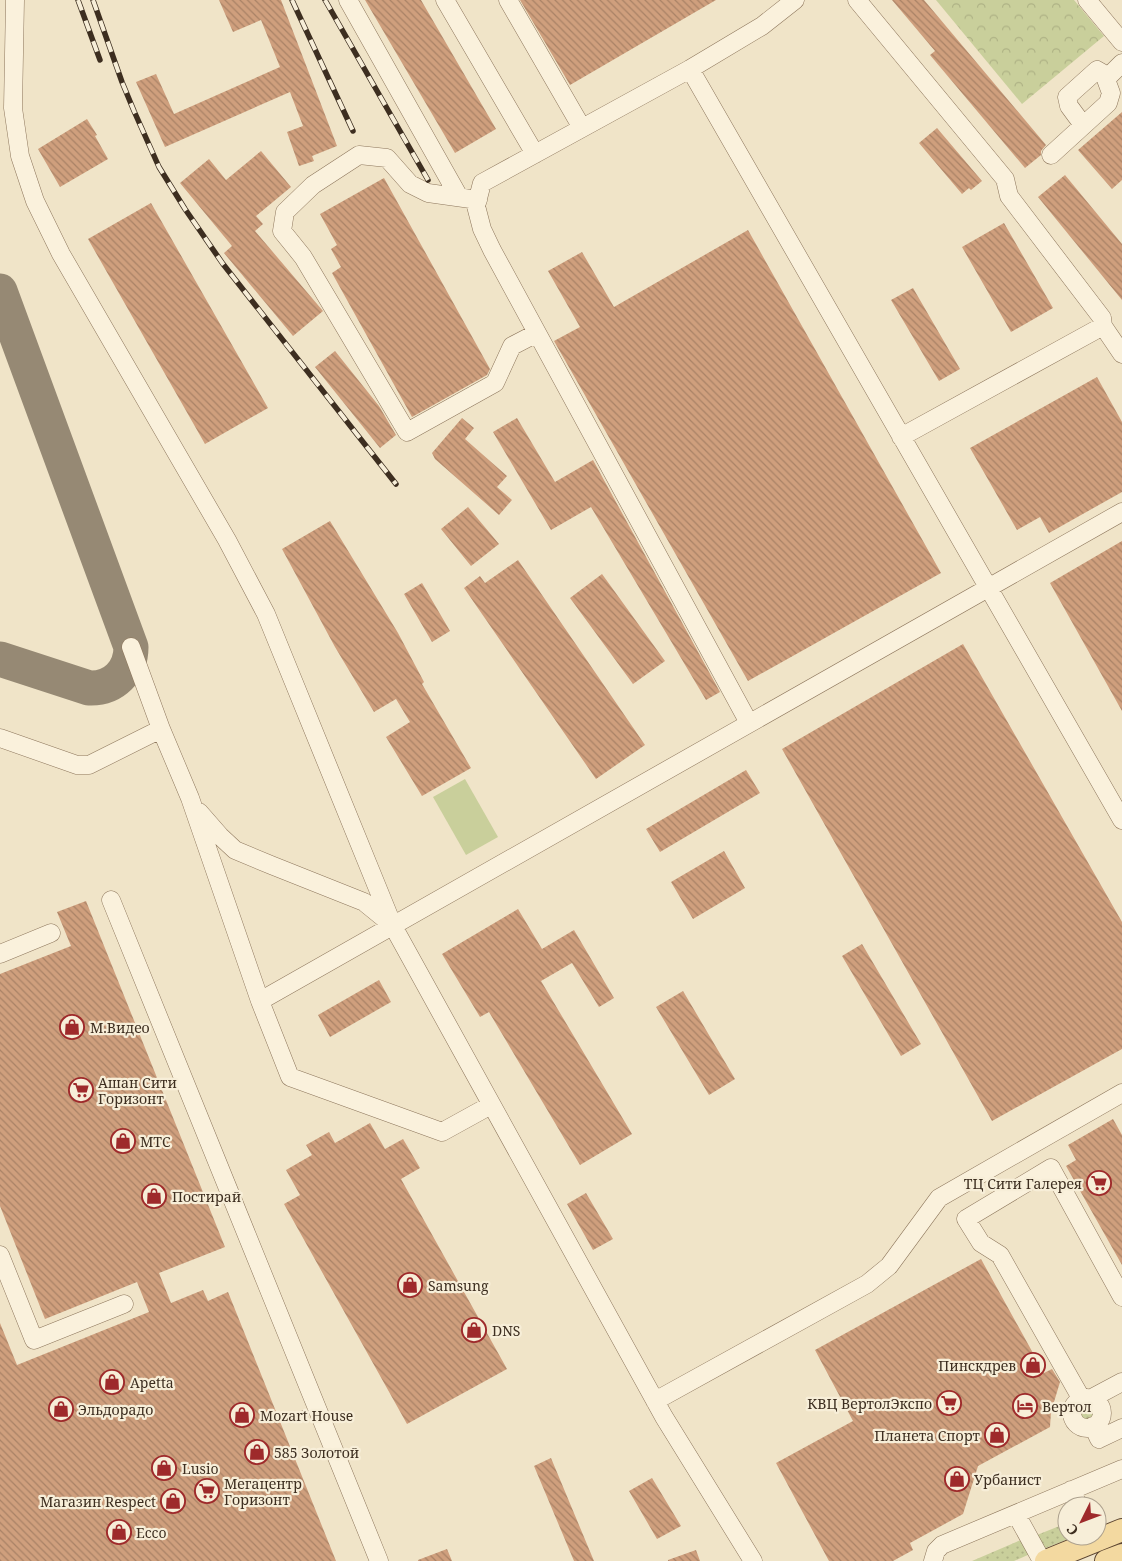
<svg xmlns="http://www.w3.org/2000/svg" width="1122" height="1561" viewBox="0 0 1122 1561" font-family="'Noto Serif',serif">
<style>
.grass{fill:url(#grass-dots)}
.park{fill:url(#park-crowns)}
.pitch{fill:#c9cf9b}
.lines{fill:none;stroke-linecap:round;stroke-linejoin:round}
.taxiway{stroke:#968974;stroke-width:35}
.building{fill:url(#building-back-hatch)}
.minor-casing{stroke:#8d765c;stroke-width:19}
.major-casing{stroke:#5b4430;stroke-width:24}
.path{stroke:#8d765c;stroke-width:2.5;stroke-dasharray:4 2.5;stroke-linecap:butt}
.minor{stroke:#faf1dc;stroke-width:18}
.major{stroke:#f3d9a0;stroke-width:22}
.rail-casing{stroke:#3d2e20;stroke-width:5.5}
.rail{stroke:#f7eed8;stroke-width:4;stroke-dasharray:11;stroke-linecap:butt}
.labels{text-anchor:middle;dominant-baseline:central;stroke-width:4.5;stroke-linejoin:round;paint-order:stroke}
.poi-label{font-size:14px;fill:#3d2e20;stroke:#f7eed8;text-anchor:start}
</style>
<defs>
<pattern id="grass-dots" width="8" height="8" patternUnits="userSpaceOnUse" patternTransform="scale(1.25)"><rect width="8" height="8" fill="#c9cf9b"/><path d="M2 2h.1M6 6h.1" fill="none" stroke="#aeb285" stroke-width="1.8" stroke-linecap="round"/></pattern>
<pattern id="park-crowns" width="20" height="18" patternUnits="userSpaceOnUse" patternTransform="scale(1.25)"><rect width="20" height="18" fill="#c9cf9b"/><path d="M2 6a3 3 0 1 1 6 0M12 15a3 3 0 1 1 6 0" fill="none" stroke="#aeb285"/></pattern>
<pattern id="building-back-hatch" width="6" height="6" patternUnits="userSpaceOnUse" patternTransform="scale(1.25)"><rect width="6" height="6" fill="#cf9f7d"/><path d="M-1 5l2 2M0 0l6 6M5-1l2 2" fill="none" stroke="#a98266"/></pattern>
</defs>
<rect width="100%" height="100%" fill="#f0e4c8"/>
<path class="grass" d="M1078,1404l17,1c15,28 -35,25 -17,-1z
M1067,1523v13h9l-33,13 -6,-14z
M1023,1539l7,15 -16,7h-42z"/>
<path class="park" d="M936,0h138l30,36 -82,68z"/>
<path class="pitch" d="M465,779l33,58 -32,18 -33,-58z"/>
<g class="lines">
<path class="taxiway" d="M0,291l131,356c0,24 -17,42 -42,41l-89,-29"/>
</g>
<path class="building" d="M219,0h62l56,146 -25,10 2,5 -15,5 -12,-34 16,-6 -13,-34 -125,55 -29,-65 20,-8 18,40 106,-47 -19,-47 -28,12z
M365,0h56l75,129 -41,24z
M520,0h196l-146,85z
M892,0h32l122,145 -5,6v4l-16,13 -95,-113 5,-4z
M1122,112v68l-10,9 -34,-39z
M87,119l10,16 -2,1 13,23 -48,28 -22,-38z
M937,128l45,53 -11,9 -2,-2 -7,6 -43,-51z
M261,151l30,36 -35,29 7,8 -8,7 68,80 -30,25 -69,-83 8,-7 -52,-63 29,-24 17,21z
M1065,175l57,69v56l-84,-103z
M384,178l106,191 -3,6 -75,42 -80,-144 9,-6 -10,-18 6,-4 -17,-31z
M151,203l117,205 -63,36 -117,-205z
M1004,223l49,85 -42,24 -49,-85z
M748,230l193,343 -193,108 -194,-340 26,-14 -32,-56 34,-19 32,55z
M913,288l47,81 -21,12 -48,-81z
M335,351l44,55 17,29 -16,13 -65,-81z
M1097,377l25,45v70l-73,41 -9,-16 -23,13 -47,-82z
M462,418l12,10 -9,11 42,37 -10,11 15,13 -13,15 -64,-56 -3,-6z
M517,418l38,64 38,-22 127,232 -14,8 -115,-193 -40,23 -58,-98z
M468,507l31,37 -28,22 -30,-37z
M330,521l68,112 26,49 -2,2 49,84 -49,28 -36,-59 24,-15 -14,-23 -22,13 -39,-65 -53,-98z
M1122,541v170l-72,-128z
M518,560l127,185 -49,34 -132,-191 16,-12 5,7z
M602,574l63,87 -32,23 -63,-86z
M422,583l28,48 -18,11 -28,-48z
M963,644l159,278v127l-130,72 -210,-372z
M746,770l14,23 -100,59 -14,-23z
M724,851l21,37 -52,31 -22,-37z
M86,901l139,346 -66,26 12,30 32,-13 5,11 20,-9 108,269h-336v-238l17,42 132,-53 -12,-30 -92,37 -45,-113v-232l71,-28 -14,-34z
M518,909l24,40 32,-19 40,68 -15,9 -27,-44 -31,18 91,153 -52,31 -91,-153 -9,5 -38,-63z
M862,944l59,100 -20,12 -59,-100z
M379,980l12,22 -61,35 -12,-22z
M683,991l52,88 -26,16 -53,-88z
M1113,1119l9,16v130l-56,-99 10,-6 -8,-15z
M370,1123l15,26 18,-10 17,29 -19,11 106,190 -100,55 -123,-220 16,-9 -14,-25 26,-15 -6,-10 23,-13 6,11z
M586,1193l27,46 -20,11 -26,-46z
M981,1259l63,114 8,-4 8,13 -9,30 -1,15 -72,39 -15,48 -53,29 3,7 -20,11h-64l-53,-98 77,-42 -38,-71z
M551,1458l43,103h-20l-40,-95z
M652,1478l29,48 -24,13 -28,-48z
M447,1549l5,12h-34v-1z
M696,1550l4,11h-32v-1z"/>
<g class="lines">
<defs>
<path id="minor" d="M15,0l-2,108 7,48 15,45 26,53 166,286 39,74 127,312 271,491 89,144
M348,0l111,197
M445,0l90,154
M508,0l74,128
M857,0l148,179 4,17 93,122 1,8 -202,111
M1087,0l35,42
M690,69l432,751
M1106,79l16,-16
M1051,155l57,-52 3,-10 -7,-19 -7,-4 -30,27 2,9 14,19
M478,200l-50,-7 -18,-9 -23,-26 -28,-3 -46,30 -28,27 -3,19 21,26 104,175 88,-49 17,-37 25,-13
M1103,326l19,28
M131,647l30,82 29,69 70,203 30,76 152,55 49,-27
M749,723l-257,-473 -10,-21 -6,-23 6,-23 208,-114 72,-43 33,-26
M0,738l77,27h12l72,-36
M199,812l21,24 15,14 36,15 93,37 27,22
M111,900l268,661
M0,954l51,-21
M260,1001l862,-489
M0,1255l34,85 90,-36
M1072 1413a15 15 0 1 1 30 0a15 15 0 1 1-30 0Z
M1081,1398l-81,-143 -19,-12 -15,-24 85,-51 71,129
M1092,1398l30,-16
M655,1401l212,-117 22,-18 50,-68 183,-105
M1093,1426l6,13 23,-11
M1071,1490l8,16
M1016,1514l26,47
M933,1561l3,-10 6,-6 180,-76"/>
<path id="major" d="M1046,1561l76,-31
M1106,1561l16,-6"/>
</defs>
<use href="#minor" class="minor-casing"/>
<use href="#major" class="major-casing"/>
<path class="path" d="M296,1414l8,-3"/>
<use href="#minor" class="minor"/>
<use href="#major" class="major"/>
<defs>
<path id="rail" d="M78,0l22,60
M93,0l29,82 12,29 25,56 26,42 38,55 173,220
M292,0l61,131
M325,0l103,180"/>
</defs>
<use href="#rail" class="rail-casing"/>
<use href="#rail" class="rail"/>
</g>
<defs>
<symbol id="shop-ring" viewBox="-11 -11 22 22"><circle r="9.5" fill="#f7eed8" stroke="#9e2a2b" stroke-width="1.5"/><path d="M-5-2.5h2.3a2.7 3.5 0 0 1 5.4 0H5L5.5 6h-11ZM-1.5-2.5h3a1.5 2.3 0 0 0-3 0Z" fill="#9e2a2b"/></symbol>
<symbol id="supermarket-ring" viewBox="-11 -11 22 22"><circle r="9.5" fill="#f7eed8" stroke="#9e2a2b" stroke-width="1.5"/><path d="M-6-5.5h2.5l.6 2H6L4.5 2H-2.5L-4.4-4H-6ZM-1.5 3.2a1.3 1.3 0 1 0 .1 0ZM3 3.2a1.3 1.3 0 1 0 .1 0Z" fill="#9e2a2b"/></symbol>
<symbol id="hotel-ring" viewBox="-11 -11 22 22"><circle r="9.5" fill="#f7eed8" stroke="#9e2a2b" stroke-width="1.5"/><path d="M-6-4.5h1.5V1H6V5H4.5V3h-9V5H-6ZM-4 0a1.8 1.8 0 1 1 3.6 0ZM.5 0V-2.5h3Q6-2.5 6 0Z" fill="#9e2a2b"/></symbol>
</defs>
<g fill-rule="evenodd">
<use href="#shop-ring" x="58" y="1013" width="28" height="28"/>
<use href="#supermarket-ring" x="67" y="1076" width="28" height="28"/>
<use href="#shop-ring" x="109" y="1127" width="28" height="28"/>
<use href="#supermarket-ring" x="1085" y="1169" width="28" height="28"/>
<use href="#shop-ring" x="140" y="1182" width="28" height="28"/>
<use href="#shop-ring" x="396" y="1271" width="28" height="28"/>
<use href="#shop-ring" x="460" y="1316" width="28" height="28"/>
<use href="#shop-ring" x="1019" y="1351" width="28" height="28"/>
<use href="#shop-ring" x="98" y="1368" width="28" height="28"/>
<use href="#supermarket-ring" x="935" y="1389" width="28" height="28"/>
<use href="#hotel-ring" x="1011" y="1392" width="28" height="28"/>
<use href="#shop-ring" x="47" y="1395" width="28" height="28"/>
<use href="#shop-ring" x="228" y="1401" width="28" height="28"/>
<use href="#shop-ring" x="983" y="1421" width="28" height="28"/>
<use href="#shop-ring" x="243" y="1438" width="28" height="28"/>
<use href="#shop-ring" x="150" y="1454" width="28" height="28"/>
<use href="#shop-ring" x="943" y="1465" width="28" height="28"/>
<use href="#supermarket-ring" x="193" y="1477" width="28" height="28"/>
<use href="#shop-ring" x="159" y="1487" width="28" height="28"/>
<use href="#shop-ring" x="105" y="1518" width="28" height="28"/>
</g>
<g class="labels">
<g class="poi-label">
<text x="90" y="1027">М.Видео</text>
<text x="98" y="1082">Ашан Сити<tspan x="98" dy="16">Горизонт</tspan></text>
<text x="140" y="1141">МТС</text>
<text x="1082" y="1183" text-anchor="end">ТЦ Сити Галерея</text>
<text x="172" y="1196">Постирай</text>
<text x="428" y="1285">Samsung</text>
<text x="492" y="1330">DNS</text>
<text x="1016" y="1365" text-anchor="end">Пинскдрев</text>
<text x="130" y="1382">Apetta</text>
<text x="932" y="1403" text-anchor="end">КВЦ ВертолЭкспо</text>
<text x="1042" y="1406">Вертол</text>
<text x="78" y="1409">Эльдорадо</text>
<text x="260" y="1415">Mozart House</text>
<text x="980" y="1435" text-anchor="end">Планета Спорт</text>
<text x="274" y="1452">585 Золотой</text>
<text x="182" y="1468">Lusio</text>
<text x="974" y="1479">Урбанист</text>
<text x="224" y="1483">Мегацентр<tspan x="224" dy="16">Горизонт</tspan></text>
<text x="156" y="1501" text-anchor="end">Магазин Respect</text>
<text x="136" y="1532">Ecco</text>
</g>
</g>
<g transform="translate(1082 1521) rotate(228)"><circle r="24" fill="#f7eed8" stroke="#ada18e"/>
<path d="M0-4L9 19L0 12L-9 19Z" fill="#9e2a2b"/>
<text y="-8" font-size="14" font-weight="bold" text-anchor="middle" fill="#3d2e20">С</text>
</g>
</svg>
